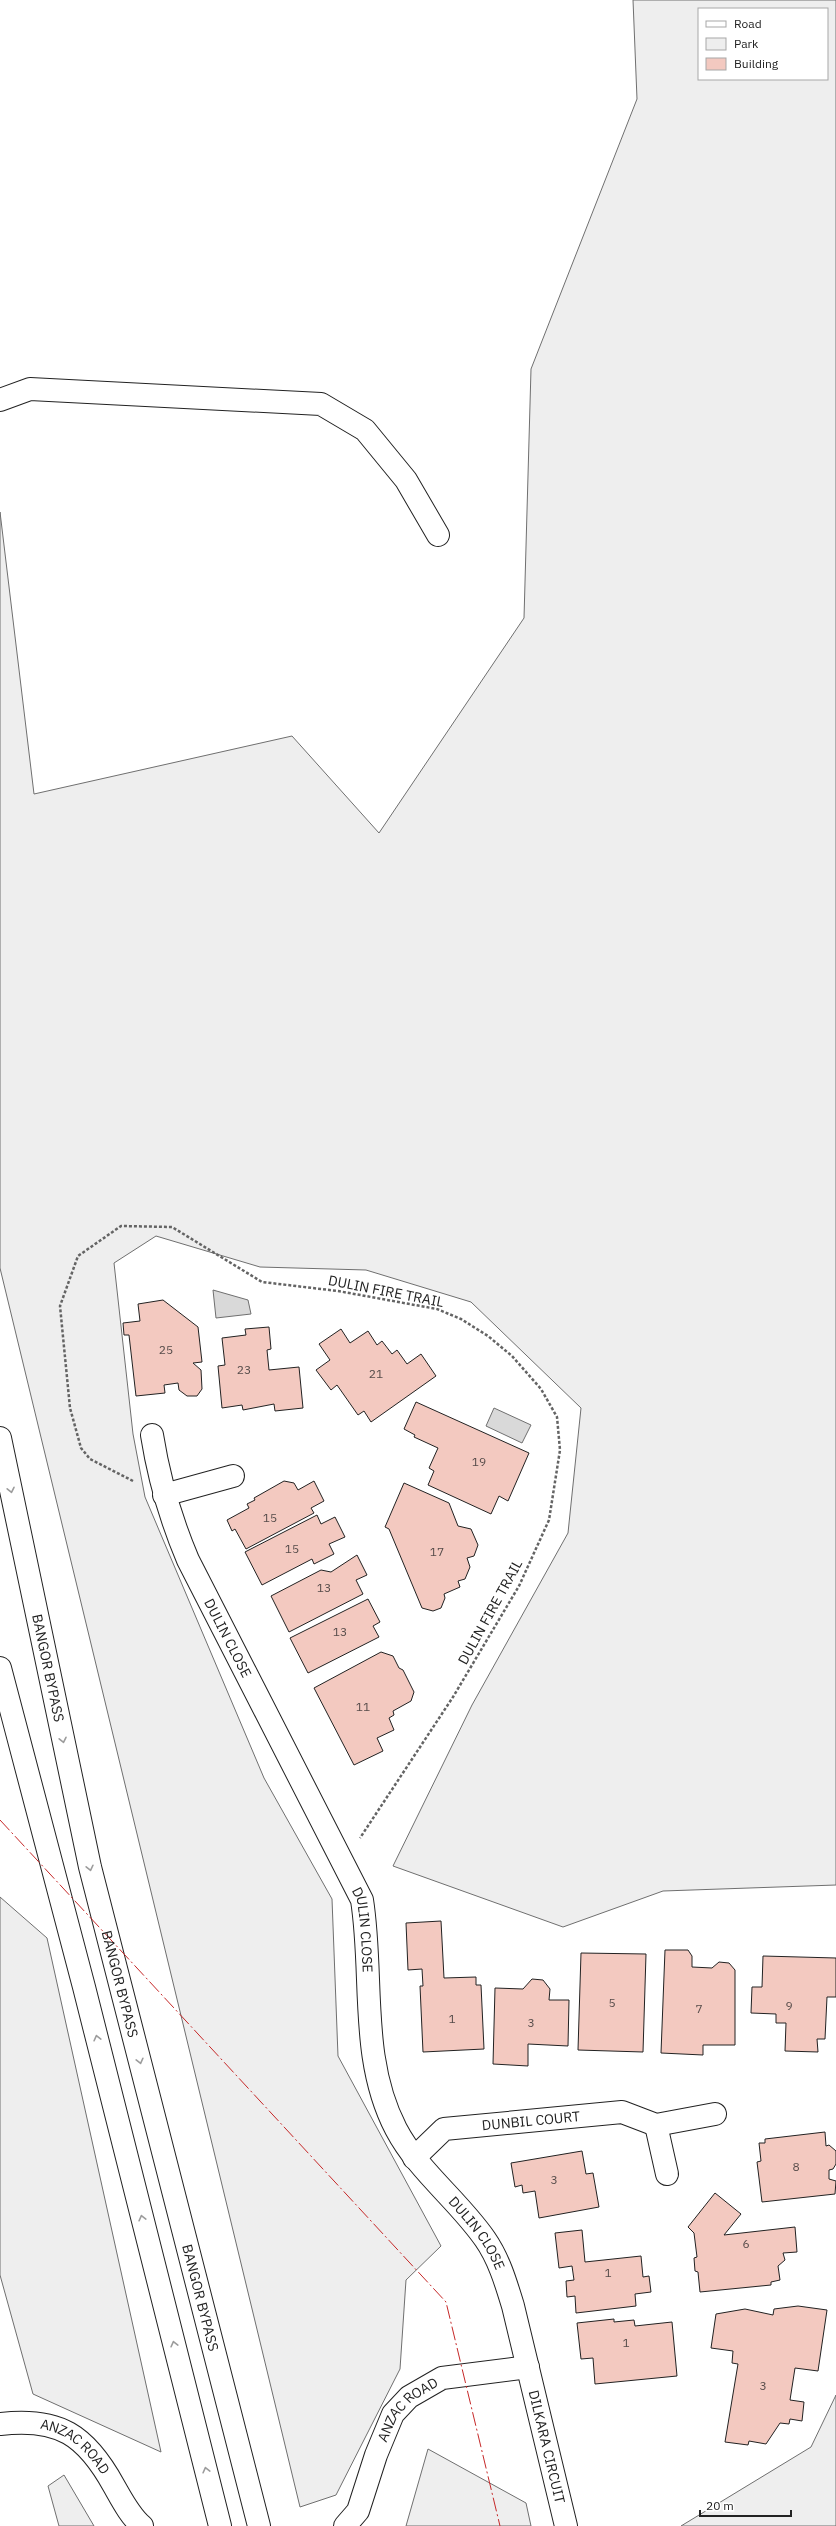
<svg xmlns="http://www.w3.org/2000/svg" width="836" height="2526" viewBox="0 0 836 2526" font-family="'IBM Plex Sans',sans-serif">
<style>
.green{fill:#eee;stroke:#6f6f6f;fill-rule:evenodd}
.water{fill:#d9d9d9;stroke:#6f6f6f}
.building{fill:#f3c9c0;stroke:#222}
.lines{fill:none;stroke-linecap:round;stroke-linejoin:round}
.minor-casing{stroke:#222;stroke-width:24}
.primary-casing{stroke:#222;stroke-width:24}
.path{stroke:#646464;stroke-width:2.5;stroke-dasharray:3 2;stroke-linecap:butt}
.minor{stroke:#fff;stroke-width:22}
.primary{stroke:#fff;stroke-width:22}
.power{stroke:#c62828;stroke-width:1;stroke-dasharray:14 3 2 3;stroke-linecap:butt}
.oneway{stroke:#9c9c9c}
.labels{text-anchor:middle;dominant-baseline:central;stroke-width:3;stroke-linejoin:round;paint-order:stroke}
.number-label{font-size:12px;fill:#564c4a}
.street-label{font-size:14px;fill:#222;stroke:#fff}
</style>
<rect width="100%" height="100%" fill="#fff"/>
<path class="green" d="M633,0h203v1885l-173,6 -100,36 -170,-61 79,-161 96,-172 13,-125 -110,-106 -105,-32 -106,-3 -104,-31 -42,27 19,171 12,63 119,281 68,121 6,157 103,190 -35,34 -6,89 -64,126 -36,12 -300,-1239v-756l34,282 258,-58 87,97 145,-215 7,-249 106,-270zM699,9h128v70h-128z
M0,1897l47,41 114,514 -128,-58 -33,-119z
M836,2395v131h-155l130,-79z
M428,2449l98,54 5,23h-125z
M64,2475l30,51h-35l-11,-40z"/>
<path class="water" d="M213,1290l35,10 3,14 -35,4z
M494,1408l37,17 -9,18 -36,-17z"/>
<path class="building" d="M163,1300l35,27 4,35 -9,1 8,7 1,19 -5,7h-10l-8,-6 -1,-7 -14,2 1,8 -29,3 -7,-61h-5l-1,-12 17,-2 -2,-17z
M269,1327l2,22 -4,1 2,20 30,-3 4,41 -28,3 -1,-7 -31,6 -1,-5 -20,3 -4,-42 7,-1 -3,-27 24,-3 -1,-6z
M341,1329l9,14 18,-12 9,14 5,-4 10,13 5,-4 10,14 14,-10 15,22 -65,46 -7,-11 -6,4 -21,-30 -6,5 -15,-20 14,-10 -11,-16z
M416,1402l113,51 -21,48 -9,-5 -8,18 -63,-29 6,-14 -5,-3 9,-20 -24,-11 1,-2 -11,-6z
M284,1481l10,2 4,7 16,-9 10,20 -13,7 3,5 -68,36 -11,-20 -3,2 -5,-11 22,-12 -2,-4 8,-4 -1,-2z
M404,1483l45,20 9,23 13,3 7,16 -4,11 -7,2 3,9 -5,12 -7,2 2,6 -16,7 1,4 -4,10 -8,3 -11,-3 -33,-79 -4,-2z
M317,1515l4,9 14,-7 10,20 -16,7 5,10 -20,10 -2,-5 -50,26 -17,-33z
M357,1555l10,20 -11,5 7,14 -74,38 -18,-36 50,-26 10,2z
M368,1599l12,23 -7,4 6,11 -71,36 -18,-35z
M381,1652l12,4 6,12 4,2 11,22 -3,9 -18,10 1,4 -5,3 5,12 -17,8 6,13 -29,14 -40,-77z
M441,1921l3,57 32,-1v8h5l3,64 -61,3 -3,-66h3l-1,-17 -14,1 -2,-47z
M665,1950h23l4,6v11l20,1 7,-6 10,1 6,7v75h-32v10l-42,-2z
M581,1953l65,1 -3,98 -65,-2z
M763,1956l73,2v39h-9l-2,42h-8l1,13 -33,-1 1,-28h-10v-9l-25,-1 1,-26h10z
M532,1979l11,1 7,9 -1,11h20l-1,46 -40,-2v22l-35,-2 2,-76 28,1z
M825,2132l1,14 3,-1 7,6v13l-3,5 -4,1v9l7,2 -1,13 -73,8 -5,-40 4,-1 -2,-18h6v-4z
M582,2151l4,23 7,-1 6,34 -60,11 -4,-27 -12,2 -1,-8 -7,2 -4,-24z
M715,2193l26,21 -17,21 71,-8 2,25 -14,1 2,7 -7,6 2,14 -9,2v3l-71,7 -2,-20 -3,-1 -1,-13 3,-1 -3,-24 -6,-6z
M582,2230l3,32 56,-6 2,21 6,-1 2,16 -16,2 1,12 -60,7 -1,-17 -8,1 -1,-16 8,-1 -2,-14 -13,2 -4,-35z
M798,2306l29,4 -9,61 -23,-3 -5,32 14,2 -2,19 -12,-2 -1,5 -9,-1 -14,21 -17,-3 -1,4 -23,-3 13,-78 -6,-1 1,-12 -22,-3 5,-34 29,-5 28,6 1,-6z
M614,2319v3l20,-2 1,6 37,-4 5,54 -82,8 -2,-26 -12,1 -4,-36z"/>
<g class="lines">
<defs>
<g id="minor">
<path d="M0,400l30,-11 291,15 44,26 41,50 32,55"/>
<path id="s1" d="M152,1435c7,44 19,85 36,125l174,340c12,76 -3,158 34,229 22,42 62,71 89,110 14,20 21,44 28,67l53,220"/>
<path d="M164,1495l69,-19"/>
<path d="M656,2125l11,49"/>
<path id="s2" d="M414,2158l30,-29 178,-17 34,13 59,-11"/>
<path id="s3" d="M0,2424c59,-7 86,11 114,62 8,14 16,30 28,40"/>
<path id="s4" d="M345,2526l13,-15 18,-56 17,-41 16,-17 33,-19 86,-11"/>
</g>
<g id="primary">
<path id="s5" d="M0,1438l90,429 169,659"/>
<path d="M0,1668l84,319 136,539"/>
</g>
</defs>
<use href="#minor" class="minor-casing"/>
<use href="#primary" class="primary-casing"/>
<path class="path" d="M133,1481l-43,-22 -9,-11 -11,-40 -10,-102 18,-50 43,-30 51,1 90,55 76,9 99,18 24,10 27,17 24,20 29,33 16,28 3,33 -11,70 -30,66 -66,111 -93,141"/>
<use href="#minor" class="minor"/>
<use href="#primary" class="primary"/>
<path class="power" d="M0,1820l446,482 54,224"/>
</g>
<defs><path id="oneway-chevron" d="M-2-3.5L2.5 0L-2 3.5" fill="none" stroke-width="1.6" stroke-linecap="round" stroke-linejoin="round"/></defs>
<g class="oneway">
<use href="#oneway-chevron" transform="translate(11 1490) rotate(78)"/>
<use href="#oneway-chevron" transform="translate(63 1740) rotate(78)"/>
<use href="#oneway-chevron" transform="translate(90 1868) rotate(77)"/>
<use href="#oneway-chevron" transform="translate(97 2038) rotate(-104)"/>
<use href="#oneway-chevron" transform="translate(140 2061) rotate(76)"/>
<use href="#oneway-chevron" transform="translate(142 2218) rotate(-104)"/>
<use href="#oneway-chevron" transform="translate(174 2344) rotate(-104)"/>
<use href="#oneway-chevron" transform="translate(206 2470) rotate(-104)"/>
</g>
<g class="labels">
<g class="number-label">
<text x="166" y="1349">25</text>
<text x="244" y="1369">23</text>
<text x="376" y="1373">21</text>
<text x="479" y="1461">19</text>
<text x="270" y="1517">15</text>
<text x="292" y="1548">15</text>
<text x="437" y="1551">17</text>
<text x="324" y="1587">13</text>
<text x="340" y="1631">13</text>
<text x="363" y="1706">11</text>
<text x="612" y="2002">5</text>
<text x="789" y="2005">9</text>
<text x="699" y="2008">7</text>
<text x="452" y="2018">1</text>
<text x="531" y="2022">3</text>
<text x="796" y="2166">8</text>
<text x="554" y="2179">3</text>
<text x="746" y="2243">6</text>
<text x="608" y="2272">1</text>
<text x="626" y="2342">1</text>
<text x="763" y="2385">3</text>
</g>
<g class="street-label">
<text transform="translate(386 1291) rotate(11)">DULIN FIRE TRAIL</text>
<text transform="translate(490 1612) rotate(-61)">DULIN FIRE TRAIL</text>
<text stroke="none"><textPath href="#s1" startOffset="218">DULIN CLOSE</textPath></text>
<text stroke="none"><textPath href="#s5" startOffset="235">BANGOR BYPASS</textPath></text>
<text stroke="none"><textPath href="#s1" startOffset="542">DULIN CLOSE</textPath></text>
<text stroke="none"><textPath href="#s5" startOffset="559">BANGOR BYPASS</textPath></text>
<text stroke="none"><textPath href="#s2" startOffset="129">DUNBIL COURT</textPath></text>
<text stroke="none"><textPath href="#s1" startOffset="878">DULIN CLOSE</textPath></text>
<text stroke="none"><textPath href="#s5" startOffset="883">BANGOR BYPASS</textPath></text>
<text stroke="none"><textPath href="#s4" startOffset="136">ANZAC ROAD</textPath></text>
<text stroke="none"><textPath href="#s1" startOffset="1105">DILKARA CIRCUIT</textPath></text>
<text stroke="none"><textPath href="#s3" startOffset="83">ANZAC ROAD</textPath></text>
</g>
</g>
<rect x="698" y="8" width="130" height="72" fill="#ffffff" stroke="#a7a7a7"/>
<rect x="706" y="21" width="20" height="6" fill="#ffffff" stroke="#a7a7a7"/>
<text x="734" y="28" font-size="12" fill="#222222">Road</text>
<rect x="706" y="38" width="20" height="12" fill="#eeeeee" stroke="#a7a7a7"/>
<text x="734" y="48" font-size="12" fill="#222222">Park</text>
<rect x="706" y="58" width="20" height="12" fill="#f3c9c0" stroke="#a7a7a7"/>
<text x="734" y="68" font-size="12" fill="#222222">Building</text>
<path d="M700 2510v6h91v-6" fill="none" stroke="#222222" stroke-width="2"/>
<text x="706" y="2510" font-size="12" fill="#222222" stroke="#ffffff" stroke-width="3" paint-order="stroke">20 m</text>
</svg>
